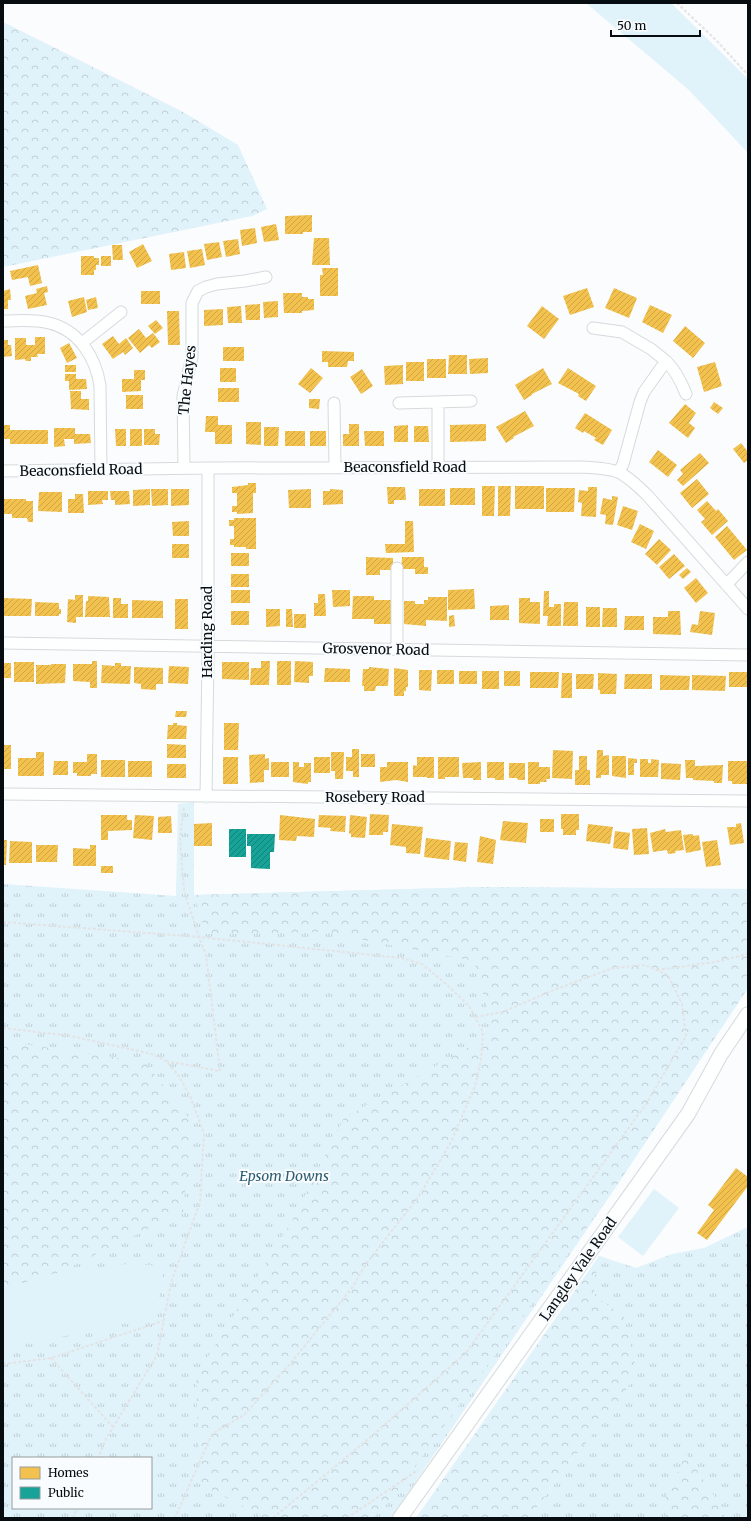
<svg xmlns="http://www.w3.org/2000/svg" width="751" height="1521" viewBox="0 0 751 1521" font-family="Merriweather,serif">
<style>
.grass{fill:url(#grass-tufts);fill-rule:evenodd}
.forest{fill:url(#forest-crowns)}
.pitch{fill:#e0f2fa}
.homes{fill:url(#homes-hatch)}
.public{fill:url(#public-hatch)}
.lines{fill:none;stroke-linecap:round;stroke-linejoin:round}
.minor-casing{stroke:#d6dadc;stroke-width:13}
.tertiary-casing{stroke:#d6dadc;stroke-width:16}
.path{stroke:#e3e3e4;stroke-width:2;stroke-dasharray:3 2;stroke-linecap:butt}
.minor{stroke:#feffff;stroke-width:11}
.tertiary{stroke:#feffff;stroke-width:14}
.labels{text-anchor:middle;dominant-baseline:central;stroke-width:4;stroke-linejoin:round;paint-order:stroke}
.street-label{font-size:14px;fill:#060c0f;stroke:#f9fcfe}
.park-label{font-size:14px;font-style:italic;fill:#2b5c71;stroke:#f9fcfe}
</style>
<defs>
<pattern id="grass-tufts" width="24" height="20" patternUnits="userSpaceOnUse"><rect width="24" height="20" fill="#e0f2fa"/><path d="M3 7l-1-3M5 7V3M7 7l1-3M15 17l-1-3M17 17v-4M19 17l1-3" fill="none" stroke="#bfced5"/></pattern>
<pattern id="forest-crowns" width="20" height="18" patternUnits="userSpaceOnUse"><rect width="20" height="18" fill="#e0f2fa"/><path d="M2 6a3 3 0 1 1 6 0M12 15a3 3 0 1 1 6 0" fill="none" stroke="#bfced5"/></pattern>
<pattern id="homes-hatch" width="6" height="6" patternUnits="userSpaceOnUse"><rect width="6" height="6" fill="#f2c14e"/><path d="M-1 1l2-2M0 6l6-6M5 7l2-2" fill="none" stroke="#cea543"/></pattern>
<pattern id="public-hatch" width="6" height="6" patternUnits="userSpaceOnUse"><rect width="6" height="6" fill="#17a398"/><path d="M-1 1l2-2M0 6l6-6M5 7l2-2" fill="none" stroke="#13837a"/></pattern>
</defs>
<rect width="100%" height="100%" fill="#fafcfd"/>
<path class="grass" d="M194,802v93l290,-8 264,2v99l-137,206 -220,324h-388v-634l173,12 2,-92zM13,1458h138v50h-138z
M748,1227v291h-219l45,-61 -20,-46 45,-155 37,12 36,-14 32,-6z"/>
<path class="forest" d="M3,22l180,90 55,33 29,64 -15,7 -249,51z
M484,887l264,2v99l-137,206 -221,307 -17,17h-116l3,-3 -60,-31 -4,-108 96,-155 52,-103 150,-85 -20,-72 -152,-29 -116,2 -12,-39z
M3,1041l142,21 47,60 -9,90 -123,60 -57,17z
M599,1256l6,2c-10,13 -13,22 -10,38l29,21 13,55 -24,39 -39,46 -45,61h-113z
M686,1454l37,55 2,9h-60l1,-21z"/>
<path class="pitch" d="M586,3h85l77,76v74l-59,-63z
M654,1189l25,19 -36,48 -25,-19z
M126,1264l38,2 -8,51 -153,32v-60l57,-17z"/>
<path class="homes" d="M312,215v17h-9v2h-18v-18z
M276,224l3,16 -15,2 -3,-15z
M255,228l2,15 -15,3 -2,-16z
M314,238h15l1,27h-18z
M238,239l2,15 -14,3 -3,-16z
M219,242l3,15 -15,3 -3,-16z
M143,244l9,17 -15,7 -8,-16z
M112,245h10l1,15h-10z
M202,249l3,16 -15,3 -3,-17z
M184,252l2,16 -15,2 -2,-16z
M81,256h13v2h5v7h-3v5h-2v5h-13z
M101,256h10v10h-10z
M38,265l4,18 -12,3 -2,-9 -16,3 -2,-9z
M322,268h16v28h-18v-21h3z
M47,286l1,6 -4,1 3,12 -19,4 -3,-13 12,-3 -1,-4z
M587,288l7,19 -24,8 -7,-19z
M614,288l23,10 -8,20 -24,-10z
M10,289l1,11h-3v9h-5v-18z
M141,291h19v13h-19z
M283,293h19v4h6v2h6v11l-12,1v2h-18z
M84,297l3,15 -15,5 -4,-16z
M96,297l2,11 -10,2 -2,-10z
M278,301v16l-14,1 -1,-16z
M260,304v16h-14l-1,-15z
M650,305l22,10 -9,18 -21,-11z
M241,306l1,17h-14l-1,-16z
M542,306l17,13 -15,20 -17,-13z
M223,309v16l-19,1v-16z
M167,311h12l1,34h-12z
M156,320l7,8 -8,6 -7,-8z
M685,326l20,17 -12,15 -20,-17z
M139,329l7,9 7,-5 7,9 -8,6 -3,-3 -9,8 -12,-15z
M113,336l6,8 7,-6 7,10 -8,7 -2,-3 -10,7 -11,-15z
M35,337h10v17h-8l1,3h-7v4h-5l-1,-2 -10,1v-22h11v7h9z
M3,340h5v5h3l1,11 -9,1z
M69,343l8,15 -10,5 -7,-15z
M223,347h21v14h-21z
M322,351l32,1v9h-6l-1,6h-19v-5h-6z
M449,355h18v19h-19z
M488,358v15l-18,1 -1,-15z
M427,359h19v19h-19z
M406,362h18v19h-18z
M715,362l7,24 -18,6 -7,-25z
M65,365h11v7h-11z
M403,365v19l-18,1 -1,-19z
M220,368h16v14h-16z
M311,368l12,10 -13,15 -12,-9z
M543,368l9,16 -20,10v1l-8,5 -9,-15z
M568,368l28,18 -10,15 -8,-5 1,-2 -21,-11z
M362,369l11,17 -12,8 -11,-17z
M134,370h11v10h-4v11l-19,1v-13h12z
M65,374h11v5h10l1,10 -18,1v-9h-4z
M218,388h21v14h-21z
M70,391h11v8h8v11l-18,-1z
M126,395h17v14h-17z
M309,399h11l-1,10 -10,-1z
M714,402l9,6 -5,6 -8,-6z
M685,404l11,9 -7,10 6,5 -7,10 -19,-15z
M525,411l9,15 -21,11 1,1 -8,5 -10,-16z
M585,413l27,17 -9,15 -9,-5 2,-2 -12,-7 -1,2 -8,-5z
M206,416h12v9h14v19h-17v-12h-10z
M246,422h15v23l-15,-1z
M349,424h10v22h-16v-12h6z
M486,424v17l-36,1v-17z
M3,425h7v5h38v14h-38v-5h-7z
M408,425v17h-14v-16z
M414,426h14l1,16h-15z
M264,427h15l-1,19h-14z
M54,428h21v6h15l1,9 -17,1v-5h-10l1,7 -11,1z
M115,429h11v17h-10z
M130,429h12v17h-12z
M144,429h11v5h5l-1,11h-15z
M285,431h20v15h-20z
M310,431h16v15h-16z
M364,431h20v15h-19z
M741,443l7,9v8l-4,3 -11,-14z
M658,450l19,15 -9,12 -19,-15z
M700,453l9,10 -26,23 -6,-6 6,-6 -3,-4z
M697,479l12,15 -17,14 -12,-15z
M248,483h8v10h-3v20l-16,1v-2h-5v-6h5v-13h-5v-6l16,-2z
M482,486h13l-1,30h-12z
M498,486h13l-1,30h-12z
M515,486h29v23h-29z
M387,487h18l1,13h-12v4h-6z
M588,487h9l-1,30 -15,-1 1,-13 -4,-1 1,-12 9,1z
M450,488h25v17h-25z
M546,488h29l-1,24h-28z
M150,489v16l-17,1v-16z
M151,489h17v16l-16,1z
M171,489h18v16l-18,1z
M311,489v19h-22l-1,-18z
M330,489l13,1v14l-20,1v-14h7z
M419,489h26v17h-26z
M88,491h20v9h-6l1,4 -15,1z
M110,491h19l1,13 -15,1v-5h-4z
M39,492h23v20l-24,-1z
M75,494h8l1,19h-16v-14h7z
M612,496l6,1 -5,28 -8,-1 1,-9 -6,-1 3,-16 9,2z
M3,499h23v2h7v21h-5l-1,-4h-15v-4h-9z
M707,501l9,10 2,-2 10,12 -16,14 -11,-13 4,-3 -8,-9z
M623,506l15,5 -6,19 -15,-5z
M234,518h22v31h-10v-2h-12v-2h-4v-6h4v-13h-5v-6h5z
M189,521v15h-16l-1,-14z
M405,521h8l1,31 -28,1 -1,-9h20z
M640,524l14,7 -8,18 -15,-7z
M727,526l20,24 -13,10 -19,-23z
M659,539l12,11 -14,15 -12,-11z
M172,544h17v14h-17z
M231,553h18v13h-18z
M674,554l11,12 -16,13 -10,-12z
M366,557l27,1v12h-13v5h-14z
M402,557h22v10h4v7h-13v-5h-14z
M687,568l4,4 -8,7 -4,-4z
M231,574h18v13h-18z
M696,578l12,15 -12,10 -12,-15z
M474,589l1,20 -27,1v-20z
M231,590h19v13h-19z
M332,590h18v16l-17,1z
M544,591h5v16h5v-3h7v22h-14l1,-10h-5z
M318,594h7l1,22h-12v-13h4z
M75,595h8v22h-7v6l-9,-1 1,-23 7,1z
M88,596l21,1 1,20h-25l1,-16h2z
M353,596h21v4h22l-1,24h-21v-5h-22z
M428,597h19v24l-21,-1v6l-22,-2v-23h11v3h9v-4h4z
M3,598l29,1 -1,17h-28z
M113,598h8v6h7v14h-15z
M519,598h11v4h10v22l-21,-1z
M175,599h13v30h-13z
M132,600l31,1v17h-31z
M35,602l24,1v6h2v5h-2v2h-24z
M564,602h14v24h-15z
M509,605v15h-19v-14z
M586,607h14v20h-14z
M603,608h14v19h-15z
M266,609h14v17l-14,1z
M286,609h6l1,18h-7z
M231,611h18v14h-18z
M668,611h12l1,24 -28,-1v-17h15z
M700,611l15,2 -3,22 -22,-3 2,-8 6,1z
M294,614h12v14h-12z
M454,615l1,11 -6,1v-11z
M625,616h19v14h-20z
M92,661h5v27h-7v-6l-17,-1v-17h19z
M261,661h9l-1,24h-19l1,-17h10z
M277,661h14v24h-14z
M295,661l18,1v14h-4v7l-15,-1z
M14,662h20v20h-20z
M222,662h27v18l-27,-1z
M3,663h8v15h-8z
M115,663h6v3h10l-1,18 -29,-1 1,-18 13,1z
M51,664h15l-1,19 -29,1v-19h15z
M169,666l20,1 -1,17 -20,-1z
M134,667l29,1v16h-7v6l-15,-1v-5l-7,-1z
M369,667l20,2 -1,17h-12l-1,5h-11v-5h-2l1,-17h6z
M325,668l25,1v13h-26z
M394,668l14,2v17h-2v4h-2v5h-10z
M419,670h13l-1,21 -12,-1z
M437,670h17v14h-17z
M459,671h18v13h-18z
M482,671h17v18h-17z
M504,671h16v15h-16z
M530,672h29l-1,16h-28z
M729,672h19v15h-19z
M562,673h10v25h-11z
M598,673l19,1 -1,20h-16v-4h-2z
M576,674h18l-1,15h-17z
M625,674h27v15h-28z
M660,675l30,1 -1,14h-29z
M692,675l34,1 -1,15 -33,-1z
M176,711h11l-1,6h-11z
M173,723h4v2l10,1 -1,13h-19l1,-14h5z
M224,723h15l-1,27h-14z
M167,744l19,1v13h-19z
M3,745h8v24h-8z
M352,749h7v28h-6v-6h-7v-14h6z
M553,750l20,1 -1,28 -20,-1z
M597,750h6v6l6,-1v20h-8v3h-5z
M36,752h8v24h-26v-18h18z
M331,752h13l-1,27h-8v-8h-4z
M87,754h10v20h-6v2h-14v-3h-4v-11h14z
M265,754v5l4,-1v12h-5v12l-14,1 -1,-28z
M361,754h14v13h-14z
M579,756h8v14h3v15h-15v-15h4z
M612,756h14v22l-14,-2z
M223,757h15v27h-15z
M314,757h16v16h-16z
M417,757h17v21h-7v-1h-14v-12l4,1z
M438,757h21v20h-14v2h-7z
M628,758l9,1v4h-3v12h-6z
M640,759h8v4h3v-4l8,1 -1,17h-18z
M101,760h24v17h-24z
M685,760h10v6l28,-1 -1,18h-8v-2l-21,-1v-2h-7z
M54,761h14v14h-15z
M128,761h24v16h-24z
M728,761h20v23h-16v-3h-4z
M271,762h18v15h-18z
M293,762h6v5h5v-4h7v19h-3v2l-15,-2z
M387,762h21v20l-12,-2 -16,2v-15h7z
M481,762v18h-8v-2h-10l-1,-15z
M487,762h17v18h-9v-2h-8z
M528,762h11v5h11v12h-4l1,3h-7v2h-12z
M509,763h16v17h-7l-1,-2h-8z
M661,763l20,1 -1,16 -19,-1z
M167,764h19v14h-19z
M370,814l19,1 -1,17h-5v3h-14z
M561,814h18v16h-3v5h-13v-6h-2z
M101,815h26v5h5v10l-24,1v9h-7z
M135,815l19,1 -2,24 -19,-2z
M280,815l35,4 -1,18 -17,-1 -1,5 -17,-1z
M319,815l27,1 -1,16 -15,-1 1,-3 -13,-1z
M350,815l17,2 -2,21 -14,-1v-3l-2,-1z
M171,816l1,17h-14v-16z
M540,819h14v13h-14z
M503,821l25,2 -2,20 -26,-3z
M212,823v23h-18v-22z
M741,823l3,20 -14,2 -3,-18h9v-3z
M392,824l31,3 -3,27 -14,-1v-6l-16,-2z
M588,824l25,3 -3,17 -24,-3z
M647,828l2,26 -15,1 -2,-26z
M665,829l1,3 15,-2 3,20 -9,1 1,2 -8,1 -1,-4 -14,2 -3,-19z
M615,831l15,2 -2,17 -15,-2z
M693,834v2l6,-1 2,15 -15,3 -3,-18z
M480,836l16,4 -3,24 -16,-2z
M426,838l25,3 -2,19 -25,-3z
M3,840h4l-1,25h-3z
M717,840l4,25 -15,2 -4,-25z
M10,841l22,1v21h-23z
M455,842l13,1 -2,19 -13,-2z
M36,845h22l-1,17h-21z
M90,845h6v21h-23v-18l17,1z
M101,866h12v7h-12z
M736,1168l12,9v9l-41,54 -10,-7 17,-23 -6,-5z"/>
<path class="public" d="M229,829h17v28h-17z
M247,834h28l-1,18h-4v17l-19,-1v-22h-4z"/>
<g class="lines">
<defs>
<path id="minor" d="M3,321c15,0 31,-2 46,2 30,7 47,35 51,63l1,83
M593,328l29,4 29,17 15,12 -22,31 -4,10 -17,62 -4,8
M82,343l39,-31
M666,361c10,10 15,20 20,33
M334,403l1,64
M399,403l72,-2
M438,467v-64
M184,468l-1,-72 9,-39v-54l6,-12 8,-4 11,-3 28,-3 21,-4
M3,471l205,-3 375,-1c11,1 24,1 35,5 11,5 22,16 30,24l100,113
M727,584l21,-22
M3,643l745,12
M397,649v-81
M3,794l745,7
M206,797l2,-145v-184"/>
<path id="tertiary" d="M400,1518l288,-404 33,-60 27,-40"/>
</defs>
<use href="#minor" class="minor-casing"/>
<use href="#tertiary" class="tertiary-casing"/>
<path class="path" d="M677,3l39,37 32,35
M3,922l196,15 203,21 20,6 23,19 24,23 14,26 -2,28 -6,26 -24,56 -32,54 -53,68 -14,24 -63,77 -45,50 -32,19 -37,84
M657,970l58,-8 33,-8
M3,1028l68,8 81,18 14,7 13,15 11,20 14,37 -4,69 -29,81 -14,72 -51,84 -8,19
M166,1061l54,10 -14,-116 -7,-18 -15,-46 -4,-52 4,-32
M51,1358l62,69
M3,1364l48,-6 112,-37
M73,1518l4,-10
M273,1518l100,-83 92,-81 181,-250 40,-68 -4,-32 -14,-29 -23,-10 -32,3 -62,23 -48,21 -28,5
M347,1518l71,-48"/>
<use href="#minor" class="minor"/>
<use href="#tertiary" class="tertiary"/>
</g>
<g class="labels">
<g class="street-label">
<text transform="translate(187 380) rotate(-84)">The Hayes</text>
<text x="405" y="467">Beaconsfield Road</text>
<text transform="translate(81 470) rotate(-1)">Beaconsfield Road</text>
<text transform="translate(207 632) rotate(-90)">Harding Road</text>
<text transform="translate(376 649) rotate(1)">Grosvenor Road</text>
<text x="375" y="797">Rosebery Road</text>
<text transform="translate(578 1269) rotate(-55)">Langley Vale Road</text>
</g>
<g class="park-label">
<text x="284" y="1176">Epsom Downs</text>
</g>
</g>
<rect width="751" height="1521" fill="none" stroke="#060c0f" stroke-width="8"/>
<rect x="12" y="1457" width="140" height="52" fill="#f9fcfe" stroke="#989c9e"/>
<rect x="20" y="1467" width="20" height="12" fill="#f2c14e" stroke="#989c9e"/>
<text x="48" y="1477" font-size="12" fill="#060c0f">Homes</text>
<rect x="20" y="1487" width="20" height="12" fill="#17a398" stroke="#989c9e"/>
<text x="48" y="1497" font-size="12" fill="#060c0f">Public</text>
<path d="M611 30v6h89v-6" fill="none" stroke="#060c0f" stroke-width="2"/>
<text x="617" y="30" font-size="12" fill="#060c0f" stroke="#f9fcfe" stroke-width="3" paint-order="stroke">50 m</text>
</svg>
